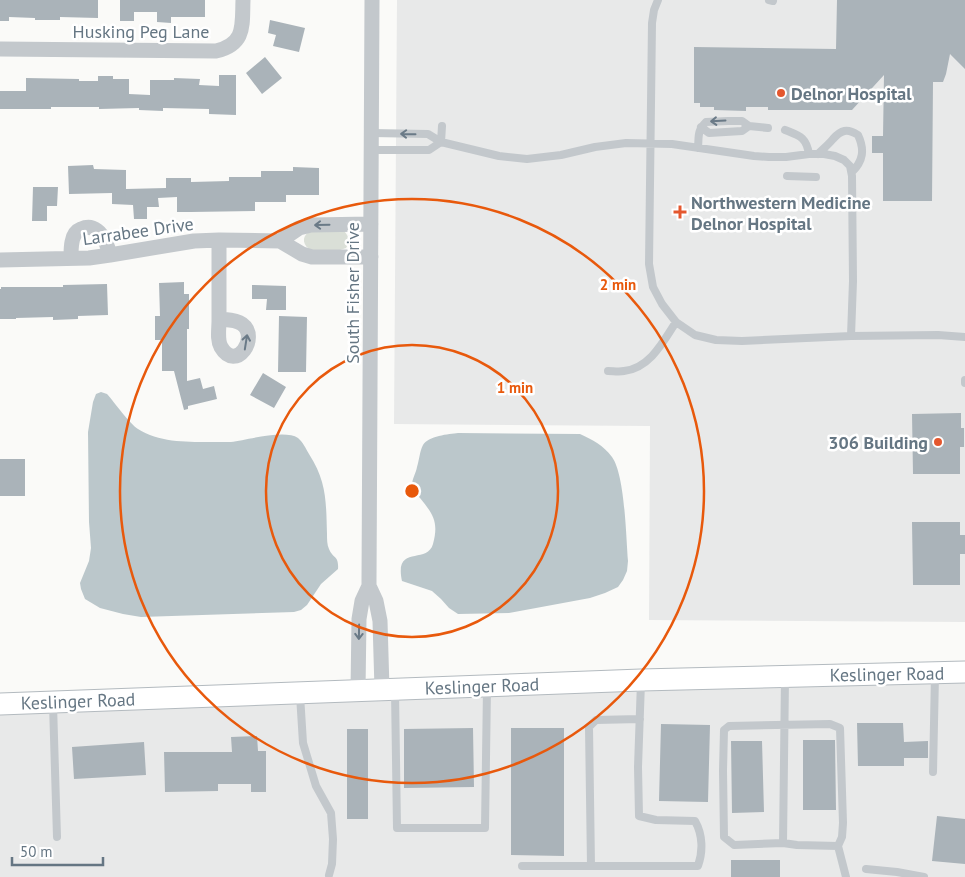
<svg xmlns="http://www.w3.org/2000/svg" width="965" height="877" viewBox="0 0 965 877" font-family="'PT Sans',sans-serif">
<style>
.built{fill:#e8e9e9}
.green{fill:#dadfd7}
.water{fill:#bbc7cb}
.building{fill:#aab3b9}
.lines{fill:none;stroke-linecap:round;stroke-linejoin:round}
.secondary-casing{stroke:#b3babf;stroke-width:23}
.lane{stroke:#c3c8cc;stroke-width:8}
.street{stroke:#c3c8cc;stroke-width:15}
.secondary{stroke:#fff;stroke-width:21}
.oneway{stroke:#6a7a87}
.ring{fill:none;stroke:#e8590c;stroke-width:2.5}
.poi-dot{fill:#e4572e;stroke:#fff;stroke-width:2}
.labels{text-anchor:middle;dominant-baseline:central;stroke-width:5;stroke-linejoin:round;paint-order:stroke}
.street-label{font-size:18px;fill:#657683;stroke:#fff}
.poi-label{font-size:18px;font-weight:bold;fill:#657683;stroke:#fff;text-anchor:start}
.centre{fill:#e8590c;stroke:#fff;stroke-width:2.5}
.ring-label{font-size:15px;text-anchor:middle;font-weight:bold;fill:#e8590c;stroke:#fff;stroke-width:5;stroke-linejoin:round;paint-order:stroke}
</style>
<rect width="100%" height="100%" fill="#fafaf8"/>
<path class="built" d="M397,0h568v622l-316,-2 1,-194 -256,-2z
M965,679v198h-965v-168z"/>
<path class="green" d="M344,231c5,5 6,11 2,17l-6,2h-29c-8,-4 -10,-13 -2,-18z"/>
<path class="water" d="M101,392l6,2c8,9 22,29 31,35 20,13 47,13 70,13 8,0 15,0 23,0 16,-2 54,-13 67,-4 5,4 8,11 11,16 18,28 17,48 18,80 0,5 0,11 2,15 4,10 10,6 9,20l-17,15 -14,21 -6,5 -7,2 -153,5 -18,-3 -23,-6 -15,-9 -4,-10 -1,-6 9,-22 2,-13 -2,-26 -1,-90 5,-30 3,-8z
M458,433l122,1c13,6 23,11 32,23 13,18 14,80 16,104l-1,10 -4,9 -5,7 -13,6 -15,5 -81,15 -51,1 -9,-6 -8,-9 -9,-8 -30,-10c-8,-37 25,-16 31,-37 6,-22 0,-30 -13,-46 -3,-3 -7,-8 -8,-13 0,-6 4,-12 5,-18 2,-6 3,-17 6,-22 5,-9 26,-11 35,-12z"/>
<path class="building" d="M0,0h98v18l-38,-1v3h-25v-2l-26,-1v4h-9z
M120,0h85v17h-34v6l-14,-1v-10h-23v9h-14z
M837,0h128v69l-15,-15 -4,20 -3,8h-10l-1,119h-49v-48h-11v-17h11l1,-61 -32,35h-84v-3h-22v4l-32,-1v-3h-14v-4h-6v-56l142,2z
M270,20l35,8 -6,24 -26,-6 3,-11 -8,-2z
M265,57l17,21 -20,16 -16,-21z
M219,75h17v40l-27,-1v-5l-46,-1v3l-24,-1v-2l-40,1v-2h-48v2h-51v-18h26v-13l53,1v2h19v-5h15v3h16v15l21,1v-15h24v-2l26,1 -1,6 20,1z
M93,165l1,4 32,1v19l40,-1v-10h25v4l38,-1v-4h32v-6h32v-4l26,1v27h-33v7h-31v9l-64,1h-14v-15l-19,1 1,9h-12v12h-13l-1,-14 -21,-1v-11l-43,1 -1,-28z
M33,187h25l-1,19h-10v15h-15z
M184,282v12h5v35h-2v52l13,-3 3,11 11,-3 3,13 -29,7v3l-4,1 -10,-39h-12v-31h-7v-24h5l-1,-33z
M107,284l1,31 -30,1v3l-25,1v-3l-37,1v1h-16v-30h1v-2h62v-2z
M252,285l34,1v24h-20l1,-11h-15z
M279,316l28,1 -1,55h-28z
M263,373l23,14 -12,21 -24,-13z
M961,413v15h3v19h-4v27h-47l-1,-60z
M0,459h25v37h-25z
M912,522h48v13h5v19h-5v31h-47z
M857,723h46l1,19 24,-1v17h-24v8h-46z
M661,724l49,1 -2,77 -49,-1z
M473,728l1,59 -70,1v-59z
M511,728h53v128l-53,-1z
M347,729h21v90h-21z
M257,736l1,15h8v41h-15v-8h-33v7l-53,1 -1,-40h68l-1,-15z
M803,740h32l1,70h-33z
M731,741h31l2,71 -32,1z
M144,742l2,33 -72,4 -2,-32z
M937,816l28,3v45l-33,-3z
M731,860h49v17h-49z"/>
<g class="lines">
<defs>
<path id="secondary" d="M0,704l641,-24 324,-8"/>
</defs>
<use href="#secondary" class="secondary-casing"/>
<path class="lane" d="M658,0l-4,10 -2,13 -3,241 4,23 9,17 14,18 19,13 21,5 26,1 109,-5 87,-1 27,2
M769,0l4,1
M749,126l19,2
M785,130c15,6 21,7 24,24
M372,133l56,1 13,8 58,14 28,3 34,-4 34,-8 31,-4 46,1 82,12 15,1h17l23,-3h15l11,2 9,4 6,6 2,10 1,105 -2,55
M441,142l1,-16
M698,148c1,-12 -1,-17 8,-26l22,-1h14l7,5 -7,5 -33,2 -8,-6
M372,150h57l12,-8
M818,154c5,-5 10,-9 15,-15 8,-9 14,-11 25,-4 7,15 5,26 -6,37
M787,176l29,1
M608,371c5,0 11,1 16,0 26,-3 39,-29 52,-49
M965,380v3
M395,691l2,137h88l2,-140
M300,695l3,48 13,43 15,27 2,26 -1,25 -3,11
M53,704l4,133
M933,772l2,-97
M783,843l14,2 41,1 4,-9 1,-14 -3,-95 -10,-4 -101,2 -5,4 -1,41 1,66 10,8 49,-2 2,-165
M838,846l8,31
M522,866h176c5,-14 5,-31 -3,-45l-39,-1 -17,-4 -1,-49 3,-85
M591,866l-2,-139 7,-7 44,-1
M866,869l31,3 27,5"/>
<path class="street" d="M372,0l-3,582v4l7,15 4,20 2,68
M0,49l216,2c30,-7 26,-26 27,-51
M219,240c0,27 0,54 0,81 0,8 -2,19 2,26 15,26 39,-10 21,-23 -7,-5 -16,-4 -23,-5
M371,257h-59l-10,-3 -22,-13 19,-13 12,-3 60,-1
M71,258c0,-5 0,-11 1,-16 1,-6 4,-11 9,-13 18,-8 26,14 29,26
M0,260l89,-2 21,-3 84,-14 25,-1 61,1
M358,691l1,-72 3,-18 7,-15"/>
<use href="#secondary" class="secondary"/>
</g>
<defs><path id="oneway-shaft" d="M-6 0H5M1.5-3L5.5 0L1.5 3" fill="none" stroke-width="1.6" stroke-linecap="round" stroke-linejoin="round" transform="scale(1.25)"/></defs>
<g class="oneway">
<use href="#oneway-shaft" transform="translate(718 121) rotate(177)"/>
<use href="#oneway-shaft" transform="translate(408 134) rotate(-179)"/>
<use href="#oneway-shaft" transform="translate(322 225) rotate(179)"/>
<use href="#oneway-shaft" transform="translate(246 342) rotate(-81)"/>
<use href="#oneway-shaft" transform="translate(359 632) rotate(91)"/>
</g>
<g class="ring">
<circle cx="412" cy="491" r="146"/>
<circle cx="412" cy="491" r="292"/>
</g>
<g class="poi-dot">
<circle cx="781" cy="93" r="5"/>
<path d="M677.5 204.5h5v5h5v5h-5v5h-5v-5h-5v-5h5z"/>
<circle cx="938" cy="442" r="5"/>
</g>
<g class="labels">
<g class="street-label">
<text x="141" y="31">Husking Peg Lane</text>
<text transform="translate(138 231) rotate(-8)">Larrabee Drive</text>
<text transform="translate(352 293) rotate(-90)">South Fisher Drive</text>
<text transform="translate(887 674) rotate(-1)">Keslinger Road</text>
<text transform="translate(482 686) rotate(-2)">Keslinger Road</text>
<text transform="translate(78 701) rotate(-2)">Keslinger Road</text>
</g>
<g class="poi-label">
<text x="791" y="93">Delnor Hospital</text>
<text x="691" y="202">Northwestern Medicine<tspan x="691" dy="21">Delnor Hospital</tspan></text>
<text x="928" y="442" text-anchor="end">306 Building</text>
</g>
</g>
<circle cx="412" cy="491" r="8" class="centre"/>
<g class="ring-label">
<text x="618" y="290">2 min</text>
<text x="515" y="393">1 min</text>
</g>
<path d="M12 857v8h91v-8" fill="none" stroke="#657683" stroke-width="2.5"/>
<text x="20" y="857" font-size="15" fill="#657683" stroke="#ffffff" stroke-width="4" paint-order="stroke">50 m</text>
</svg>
